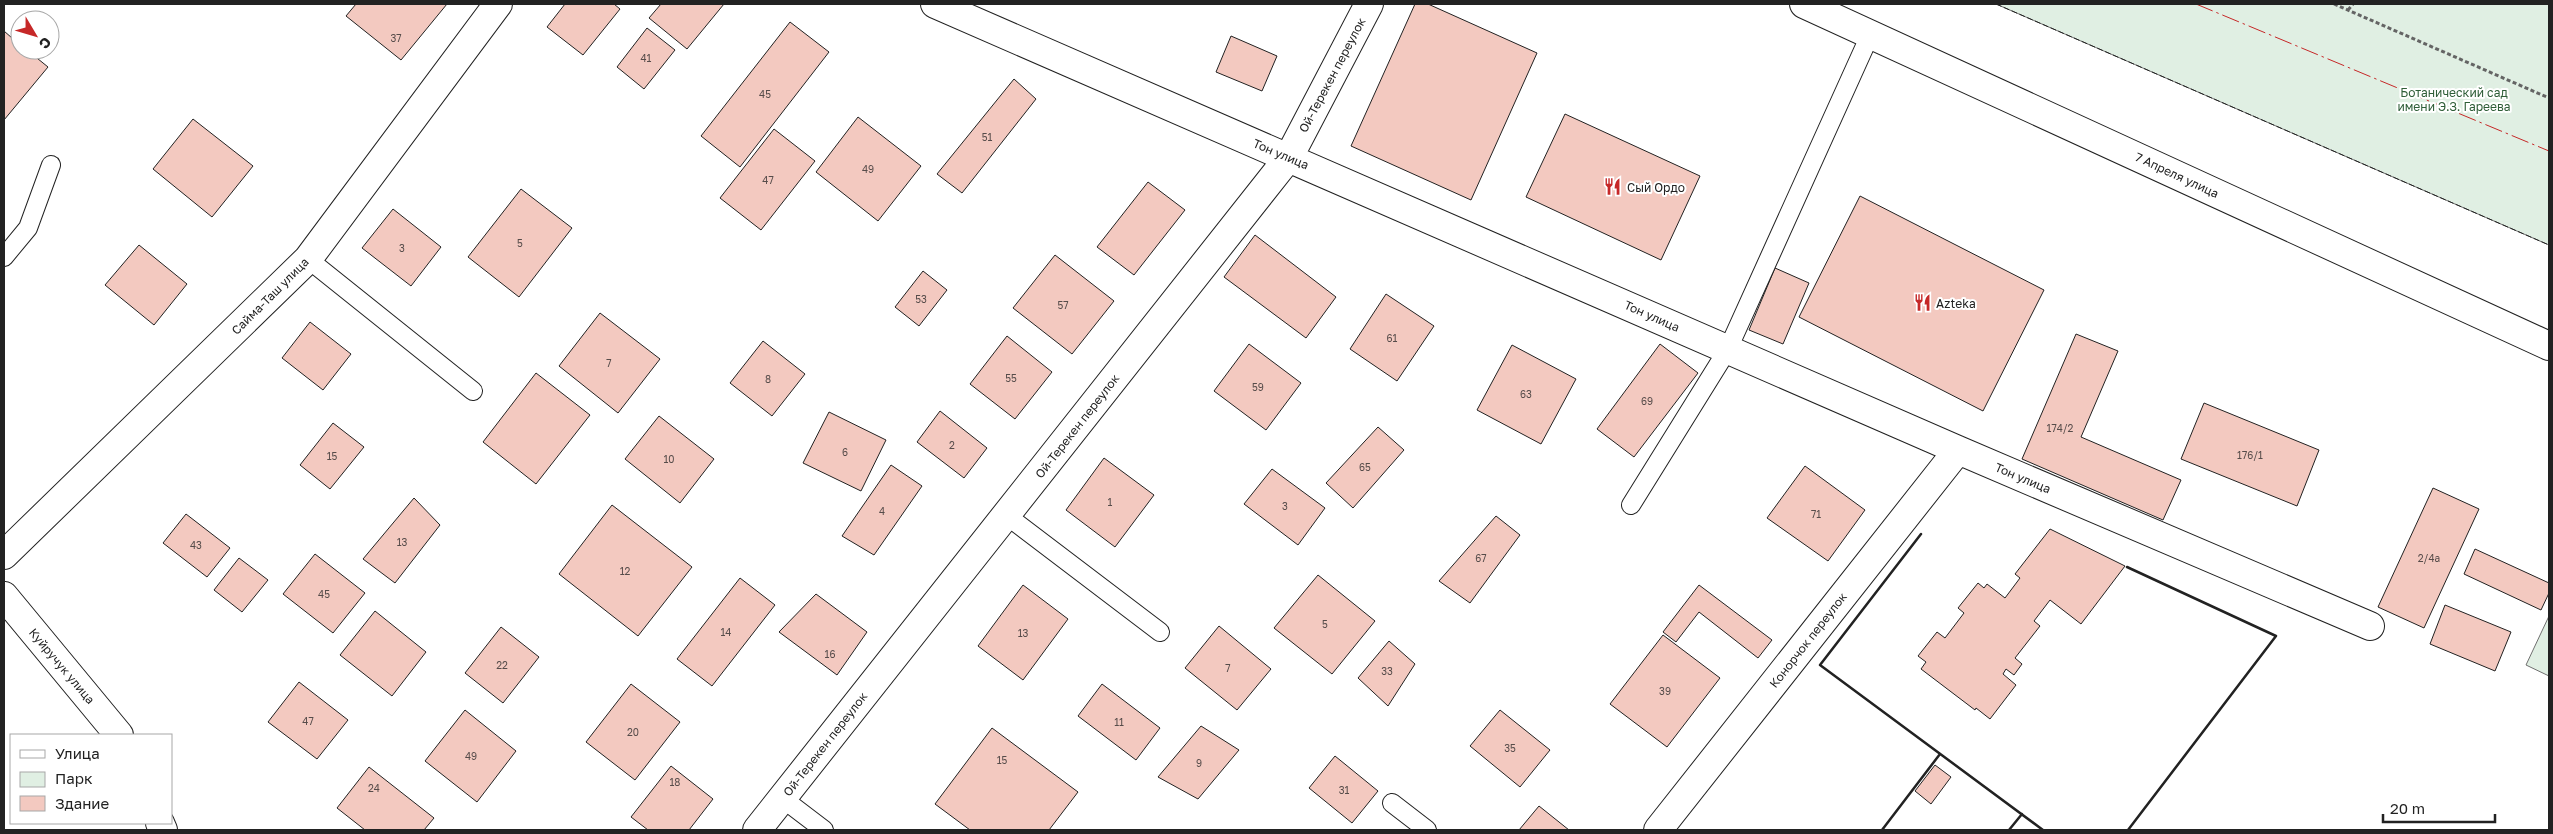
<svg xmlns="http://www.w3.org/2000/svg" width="2553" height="834" viewBox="0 0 2553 834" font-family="'Golos Text',sans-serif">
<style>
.green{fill:#e0efe3;stroke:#6f6f6f}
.building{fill:#f3c9c0;stroke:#222}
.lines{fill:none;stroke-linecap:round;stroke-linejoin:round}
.lane-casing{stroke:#222;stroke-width:20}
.street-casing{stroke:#222;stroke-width:30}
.primary-casing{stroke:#222;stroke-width:30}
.path{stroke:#646464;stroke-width:3;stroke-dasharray:4 2.5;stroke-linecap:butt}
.lane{stroke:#fff;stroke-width:18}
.street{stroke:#fff;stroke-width:28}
.primary{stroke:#fff;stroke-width:28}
.fence{stroke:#222;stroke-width:1;stroke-dasharray:6 2.5;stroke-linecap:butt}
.wall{stroke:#222;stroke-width:2.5}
.power{stroke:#c62828;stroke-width:1;stroke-dasharray:18 4 2.5 4;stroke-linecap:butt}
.labels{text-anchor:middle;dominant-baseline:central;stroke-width:4;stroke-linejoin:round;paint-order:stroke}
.number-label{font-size:10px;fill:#564c4a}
.street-label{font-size:12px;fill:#222;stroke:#fff}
.park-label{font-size:12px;fill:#2f5e38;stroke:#fff}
.poi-label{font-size:12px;fill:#222;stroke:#fff;text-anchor:start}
</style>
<rect width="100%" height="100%" fill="#fff"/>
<path class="green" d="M1996,4h553v241z
M2549,616v60l-23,-11z"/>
<path class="building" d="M356,4h91l-46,56 -55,-44z
M565,4h49l6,5 -37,46 -36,-28z
M661,4h63l-37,45 -38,-31z
M1415,4h13l109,49 -66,147 -120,-54z
M790,22l39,30 -89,115 -39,-31z
M647,28l28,22 -31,39 -27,-22z
M4,31l16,14v5h7l21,17 -44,53z
M1231,36l46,20 -15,35 -46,-19z
M1014,79l22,20 -74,94 -25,-19z
M1565,114l135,62 -39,84 -135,-63z
M858,117l63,49 -43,55 -62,-49z
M193,119l60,47 -41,51 -59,-48z
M774,129l41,32 -54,69 -41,-32z
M1148,182l37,28 -51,65 -37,-28z
M521,189l51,39 -53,69 -51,-40z
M1860,196l184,94 -61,121 -184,-94z
M393,209l48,38 -30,39 -49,-38z
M1255,235l81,62 -30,41 -82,-61z
M139,245l48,39 -33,41 -49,-40z
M1055,255l59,46 -42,53 -59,-46z
M1775,268l34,15 -26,61 -34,-14z
M923,271l24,19 -28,36 -24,-19z
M1386,294l48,32 -37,55 -47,-32z
M600,313l60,46 -42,54 -59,-47z
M310,322l41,32 -28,36 -41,-32z
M2076,334l42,17 -37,86 100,43 -18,40 -141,-61z
M1007,336l45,36 -37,47 -45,-35z
M763,341l42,33 -33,42 -42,-33z
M1249,344l52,39 -35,47 -52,-39z
M1660,344l38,29 -64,84 -37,-28z
M1512,345l64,34 -35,65 -64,-34z
M536,373l54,42 -54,69 -53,-42z
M2204,403l115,47 -22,56 -116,-47z
M940,411l47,37 -23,30 -47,-36z
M829,412l57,28 -25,51 -58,-28z
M659,416l55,43 -34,44 -55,-44z
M333,423l31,24 -34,42 -30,-24z
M1378,427l26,23 -51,58 -27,-25z
M1104,458l50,37 -39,52 -49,-37z
M891,465l31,21 -48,69 -32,-19z
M1805,466l60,44 -37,51 -61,-43z
M1272,469l53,39 -27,37 -54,-41z
M2433,488l46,21 -55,119 -46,-21z
M414,498l26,27 -45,58 -32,-24z
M612,505l80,62 -54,69 -79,-62z
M186,514l44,34 -23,29 -44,-34z
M1496,516l24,19 -50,68 -31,-22z
M2050,529l75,37 -44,58 -31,-24 -16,21 6,5 -25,32 7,6 -8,11 -8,-6 -3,5 13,11 -26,34 -14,-11 -1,2 -54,-41 5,-7 -8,-6 19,-24 8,6 19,-25 -6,-5 20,-25 6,5 3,-4 18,14 15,-20 -5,-4z
M2475,549l74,34v10l-8,17 -77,-36z
M315,554l50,39 -32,40 -50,-39z
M239,558l29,22 -26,32 -28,-22z
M1318,575l57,46 -43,53 -58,-46z
M740,578l35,27 -63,81 -35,-27z
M1023,585l45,34 -45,61 -45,-34z
M1699,585l73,55 -14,18 -59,-46 -23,30 -13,-10z
M816,594l51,38 -30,43 -58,-43z
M2445,605l66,27 -16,39 -65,-27z
M375,611l51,41 -34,44 -52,-41z
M1219,626l52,43 -34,41 -52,-42z
M501,627l38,30 -36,46 -38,-30z
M1663,635l57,43 -53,69 -57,-43z
M1389,641l26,23 -27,42 -30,-28z
M299,682l49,38 -31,39 -49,-37z
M631,684l49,38 -45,58 -49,-38z
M1102,684l58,44 -24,32 -58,-44z
M465,710l51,41 -39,51 -52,-41z
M1500,710l50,40 -30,37 -50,-41z
M1201,726l38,24 -41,49 -40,-22z
M992,728l86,64 -29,38h-79l-35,-26z
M1335,756l43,35 -26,32 -43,-35z
M1935,765l16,12 -20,27 -16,-13z
M671,766l42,33 -24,31h-41l-17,-13z
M369,767l65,51 -10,12h-59l-28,-22z
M1539,806l30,24h-50z"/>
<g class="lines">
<defs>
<path id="lane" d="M4,257l24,-29 23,-63
M308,259l165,132
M1631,505l97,-156 142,-314
M1006,515l154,117
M782,798l42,32
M1392,803l35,27"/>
<path id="street" d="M935,4l1023,446 412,176
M4,555l304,-296 190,-255
M4,596l115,139
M160,823l3,7
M757,830l532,-673 80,-153
M1658,830l300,-380"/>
<path id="primary" d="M1804,4l745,342"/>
</defs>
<use href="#lane" class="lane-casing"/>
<use href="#street" class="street-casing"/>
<use href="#primary" class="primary-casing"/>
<path class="path" d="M2334,4l215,94
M2348,10l5,-6"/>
<use href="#lane" class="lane"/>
<use href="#street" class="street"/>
<use href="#primary" class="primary"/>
<path class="fence" d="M1996,4l553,241"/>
<path class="wall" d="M1921,534l-101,131 223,165
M2127,567l149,69 -148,194
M1882,830l58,-76
M2009,830l13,-16"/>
<path class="power" d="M2196,4l353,147"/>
</g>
<defs>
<symbol id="restaurant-bare" viewBox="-9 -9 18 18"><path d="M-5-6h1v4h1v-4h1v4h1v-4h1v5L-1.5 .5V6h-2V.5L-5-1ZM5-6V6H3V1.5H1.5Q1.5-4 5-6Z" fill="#c62828" stroke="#fff" stroke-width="2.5" paint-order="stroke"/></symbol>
</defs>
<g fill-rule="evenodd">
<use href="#restaurant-bare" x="1600" y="174" width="25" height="25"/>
<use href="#restaurant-bare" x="1910" y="290" width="25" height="25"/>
</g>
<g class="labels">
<g class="number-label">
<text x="396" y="38">37</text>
<text x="646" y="58">41</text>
<text x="765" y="94">45</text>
<text x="987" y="137">51</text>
<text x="868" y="169">49</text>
<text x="768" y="180">47</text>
<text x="520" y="243">5</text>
<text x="402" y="248">3</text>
<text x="921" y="299">53</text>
<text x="1063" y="305">57</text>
<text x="1392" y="338">61</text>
<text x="609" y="363">7</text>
<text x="1011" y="378">55</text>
<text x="768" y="379">8</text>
<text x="1258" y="387">59</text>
<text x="1526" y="394">63</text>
<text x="1647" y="401">69</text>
<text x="2060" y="428">174/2</text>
<text x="952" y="445">2</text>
<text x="845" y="452">6</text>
<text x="2250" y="455">176/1</text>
<text x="332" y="456">15</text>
<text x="669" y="459">10</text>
<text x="1365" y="467">65</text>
<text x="1110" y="502">1</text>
<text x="1285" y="506">3</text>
<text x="882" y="511">4</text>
<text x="1816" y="514">71</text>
<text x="402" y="542">13</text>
<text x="196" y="545">43</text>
<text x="1481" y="558">67</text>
<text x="2429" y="558">2/4а</text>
<text x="625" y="571">12</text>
<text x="324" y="594">45</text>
<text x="1325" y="624">5</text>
<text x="726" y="632">14</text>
<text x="1023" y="633">13</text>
<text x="830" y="654">16</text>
<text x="502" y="665">22</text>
<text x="1228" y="668">7</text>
<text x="1387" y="671">33</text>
<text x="1665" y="691">39</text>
<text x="308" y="721">47</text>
<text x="1119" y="722">11</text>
<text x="633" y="732">20</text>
<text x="1510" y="748">35</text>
<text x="471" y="756">49</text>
<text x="1002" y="760">15</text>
<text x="1199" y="763">9</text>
<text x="675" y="782">18</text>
<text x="374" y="788">24</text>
<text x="1344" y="790">31</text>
</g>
<g class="street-label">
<text transform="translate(1332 75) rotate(-62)">Ой-Терекен переулок</text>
<text transform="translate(1281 154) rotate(23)">Тон улица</text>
<text transform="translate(2177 175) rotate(25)">7 Апреля улица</text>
<text transform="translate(270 296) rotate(-45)">Сайма-Таш улица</text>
<text transform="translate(1652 316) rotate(24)">Тон улица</text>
<text transform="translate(1077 426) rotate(-52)">Ой-Терекен переулок</text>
<text transform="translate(2023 478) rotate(23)">Тон улица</text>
<text transform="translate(1808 640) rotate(-52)">Конорчок переулок</text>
<text transform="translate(62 666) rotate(50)">Куйручук улица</text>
<text transform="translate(825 744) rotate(-52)">Ой-Терекен переулок</text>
</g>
<g class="park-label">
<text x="2454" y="92">Ботанический сад<tspan x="2454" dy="14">имени Э.З. Гареева</tspan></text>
</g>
<g class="poi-label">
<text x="1627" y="187">Сый Ордо</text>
<text x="1936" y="303">Azteka</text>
</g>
</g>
<rect width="2553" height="834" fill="none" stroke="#222222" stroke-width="10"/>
<rect x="10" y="734" width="162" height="90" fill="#ffffff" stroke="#a7a7a7"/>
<rect x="20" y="750" width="25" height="8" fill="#ffffff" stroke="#a7a7a7"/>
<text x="55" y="759" font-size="15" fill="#222222">Улица</text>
<rect x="20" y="772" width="25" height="15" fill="#e0efe3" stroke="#a7a7a7"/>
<text x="55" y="784" font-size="15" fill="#222222">Парк</text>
<rect x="20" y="796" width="25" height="15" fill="#f3c9c0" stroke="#a7a7a7"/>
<text x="55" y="809" font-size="15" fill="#222222">Здание</text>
<g transform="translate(35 35) rotate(128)"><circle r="24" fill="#ffffff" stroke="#a7a7a7"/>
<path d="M0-4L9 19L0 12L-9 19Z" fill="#c62828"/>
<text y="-8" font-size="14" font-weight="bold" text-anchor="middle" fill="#222222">С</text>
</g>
<path d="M2383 814v8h112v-8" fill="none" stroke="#222222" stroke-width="2.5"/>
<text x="2390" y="814" font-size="15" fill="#222222" stroke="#ffffff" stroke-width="4" paint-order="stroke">20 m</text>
</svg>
